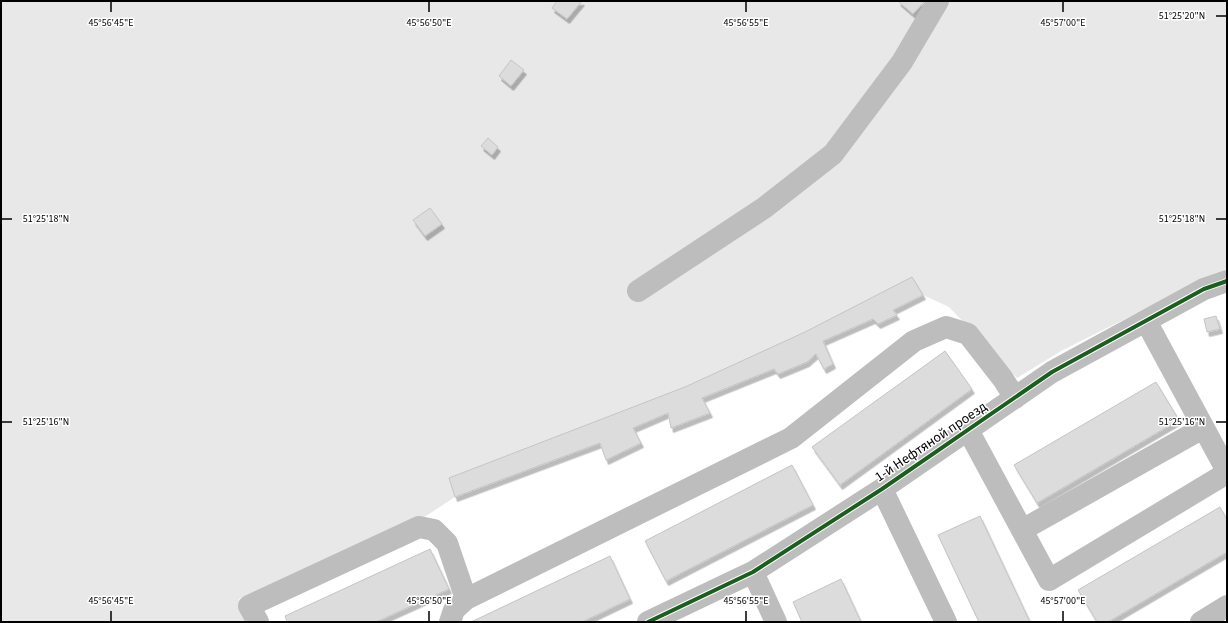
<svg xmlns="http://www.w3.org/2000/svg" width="1228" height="623" viewBox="0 0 1228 623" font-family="'Source Sans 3',sans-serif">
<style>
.green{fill:#e8e8e8}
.building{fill:#dcdcdc;stroke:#c4c4c4;filter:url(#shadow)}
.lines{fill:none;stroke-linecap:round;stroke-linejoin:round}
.minor{stroke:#bdbdbd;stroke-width:22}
.cycleway-casing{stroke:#fff;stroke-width:6}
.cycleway{stroke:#1b5e20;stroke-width:4}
.ticks{fill:none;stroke:#000;stroke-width:1.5}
.labels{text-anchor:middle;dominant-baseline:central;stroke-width:3;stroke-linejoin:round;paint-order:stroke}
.street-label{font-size:14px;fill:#000;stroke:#fff}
.ticks-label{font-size:10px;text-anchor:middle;fill:#000;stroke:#fff;stroke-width:3;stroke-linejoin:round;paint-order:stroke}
</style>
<defs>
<filter id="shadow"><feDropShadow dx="2.5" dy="4.5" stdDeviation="0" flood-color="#0004"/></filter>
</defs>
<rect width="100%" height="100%" fill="#fff"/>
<path class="green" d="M1,1h1226v268l-25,9 -45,25 -96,48 -44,27 -68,-71 -26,-12 -11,-17 -107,54 -120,55 -236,91 6,19 -29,19 -187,83 11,23h-249z"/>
<path class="building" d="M557,1h25l-15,18 -15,-11z
M898,1h27l-12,13z
M511,60l13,10 -13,16 -12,-10z
M488,138l10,9 -6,8 -11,-9z
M430,208l12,16 -17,12 -12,-16z
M912,277l11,18 -30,15 4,5 -19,9 -5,-5 -50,22 10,23 -9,5 -8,-15 -9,8 -29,12 -4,-5 -72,29 8,15 -39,15 -3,-15 -35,15 8,15 -35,17 -6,-17 -145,54 -6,-19 236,-91 120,-55z
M1216,316l4,13 -13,3 -3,-13z
M945,351l27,38 -132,96 -28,-38z
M1156,382l23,38 -142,83 -23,-38z
M792,465l21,40 -147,76 -21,-40z
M1220,507l7,13v32l-119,70h-11l-19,-32z
M980,516l50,106h-51l-41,-87z
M430,549l19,40 -73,33h-89l-2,-6z
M610,556l20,43 -48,23h-111z
M841,579l20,43h-59l-9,-20z"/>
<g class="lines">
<path class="minor" d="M638,291l126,-83 69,-54 69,-92 36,-61
M1146,321l81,150
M968,430l81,150 178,-107
M882,489l64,133
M1022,530l181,-102
M753,572l23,50
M258,622l-9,-16 170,-79 15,3 13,13 19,56
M450,622l4,-12 12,-11 325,-161 123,-97 32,-14 22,7 35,45 12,19
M648,622l105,-50 129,-83 170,-117 152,-83 23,-8
M1201,622l26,-16"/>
<defs>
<path id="cycleway" d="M648,622l105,-50 129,-83 170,-117 152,-83 23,-8"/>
</defs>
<use href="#cycleway" class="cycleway-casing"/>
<use href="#cycleway" class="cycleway"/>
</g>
<path class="ticks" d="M111,2v10M429,2v10M746,2v10M1063,2v10M1216,16h10M2,219h10M1216,219h10M2,422h10M1216,422h10M111,611v10M429,611v10M746,611v10M1063,611v10"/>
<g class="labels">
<g class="street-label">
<text transform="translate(931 442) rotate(-34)">1-й Нефтяной проезд</text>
</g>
</g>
<g class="ticks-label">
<text x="1182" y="19">51°25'20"N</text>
<text x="111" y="26">45°56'45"E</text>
<text x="429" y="26">45°56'50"E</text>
<text x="746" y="26">45°56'55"E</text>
<text x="1063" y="26">45°57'00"E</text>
<text x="46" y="222">51°25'18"N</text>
<text x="1182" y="222">51°25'18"N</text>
<text x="46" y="425">51°25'16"N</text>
<text x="1182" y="425">51°25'16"N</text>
<text x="111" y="604">45°56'45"E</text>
<text x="429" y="604">45°56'50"E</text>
<text x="746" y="604">45°56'55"E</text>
<text x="1063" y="604">45°57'00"E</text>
</g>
<rect width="1228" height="623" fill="none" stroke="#000000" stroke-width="4"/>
</svg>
